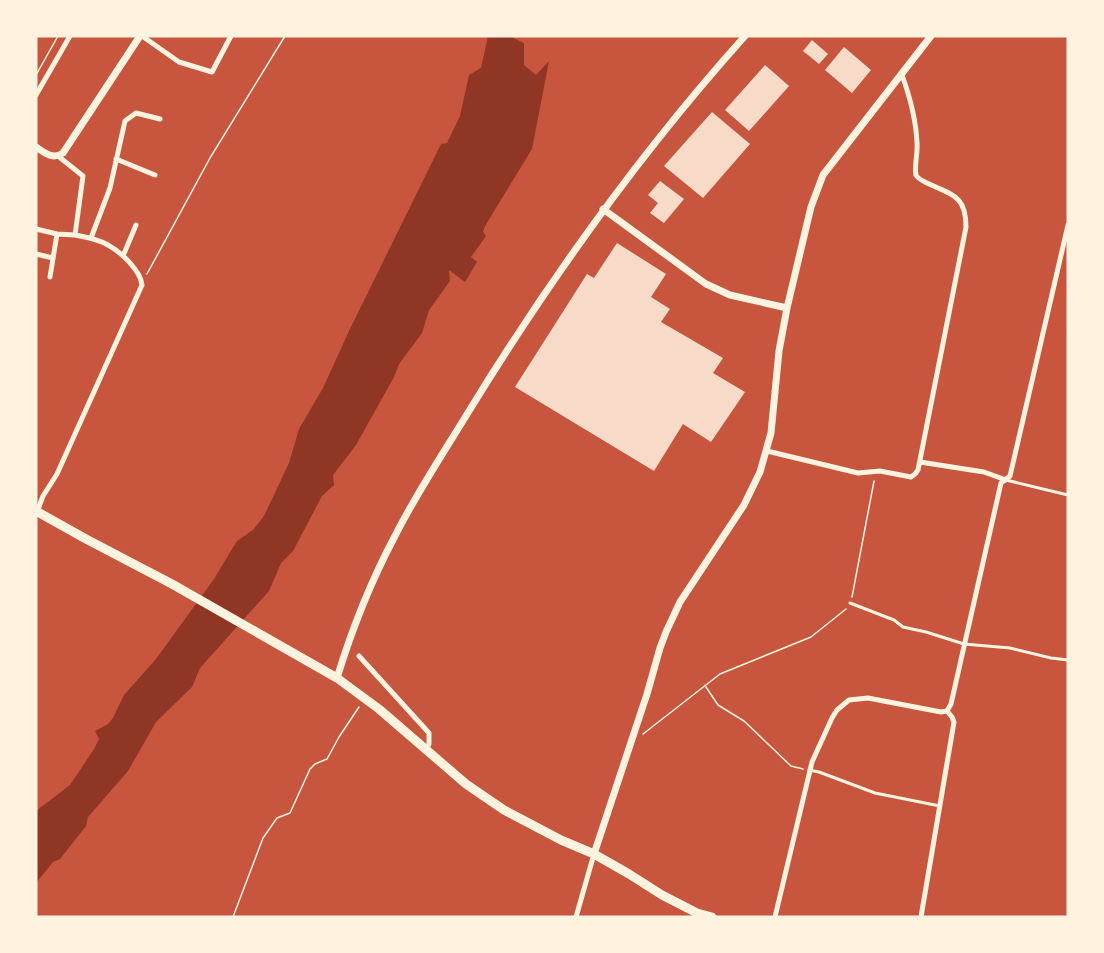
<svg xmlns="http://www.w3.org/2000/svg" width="1104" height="953" viewBox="0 0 1104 953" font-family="'Source Sans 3',sans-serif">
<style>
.water{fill:#8f3625}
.building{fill:#f7dbc8}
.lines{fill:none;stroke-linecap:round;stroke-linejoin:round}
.path{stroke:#fff3e0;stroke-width:1.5}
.service{stroke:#fff3e0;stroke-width:3}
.minor{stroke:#fff3e0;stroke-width:5}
.tertiary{stroke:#fff3e0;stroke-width:7}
.trunk{stroke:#fff3e0;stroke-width:9}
</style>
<rect width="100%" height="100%" fill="#c8553d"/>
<path class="water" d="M488,36h21l15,7v22l12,10 13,-14 -17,88 -47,77 -2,6 3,4 -15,21 6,5 -12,20 -16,-12 1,11 -21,29 -7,23 -23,31 -5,13 -38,68 -23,30 1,10 -12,11 -29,55 -12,12 -12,28 -69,77 -8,19 -36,35 -28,49 -40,46 -2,9 -26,33 -7,3 -17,21v-72l34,-26 24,-36 5,-10 -4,-8 13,-7 5,-6 11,-23 32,-36 58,-80 23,-38 16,-11 11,-14 25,-53 10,-34 24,-41 26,-57 92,-187 6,-1 13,-27 9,-41 12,-7z"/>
<path class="building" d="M812,40l16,14 -9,10 -16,-13z
M844,47l27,23 -19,23 -27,-23z
M765,65l24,21 -40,45 -24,-21z
M712,112l38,32 -47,54 -39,-32z
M660,181l24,18 -20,24 -14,-10 8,-10 -10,-8z
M617,243l49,31 -15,23 19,12 -9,13 62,36 -10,15 32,19 -34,50 -28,-18 -29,47 -139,-84 72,-113 7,4z"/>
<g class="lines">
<path class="path" d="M36,75l22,-39
M147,274l63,-116 75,-122
M852,597l22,-116
M706,687l12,18 26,16 47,45 12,3
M643,734l77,-60 91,-37 35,-28
M233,917l30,-79 14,-20 13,-5 20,-44 5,-5 12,-5 12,-22 20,-30"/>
<path class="service" d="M1006,480l62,15
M850,603l44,17 9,7 23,5 38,12 46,4 41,10 17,2
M809,770l10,2 56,21 65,13"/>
<path class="minor" d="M142,36l37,26 33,10 19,-36
M36,95l34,-59
M116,159l39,16
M36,229l21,5 18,1
M91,238l19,-50 15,-67 11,-8 24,6
M36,254l17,4
M123,256l13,-31
M50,277l7,-43
M767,451l91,22 22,-2 31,6 4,-3 3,-4 48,-243c0,-32 -14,-32 -39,-44 -4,-2 -9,-4 -11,-8 -2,-7 2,-24 1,-32 -1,-23 -7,-46 -15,-68
M920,462l64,10 22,8
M37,512l6,-16 14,-22 85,-189c-1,-14 -21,-33 -34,-40 -10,-6 -22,-8 -33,-10l8,-59 -25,-20
M359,656l70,77v11l-3,6
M576,917l18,-63
M775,917l37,-155 20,-44 5,-8 12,-10 19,-2 73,14 6,-1 4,-7 50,-221 9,-7 58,-251
M921,917l33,-195 -2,-5 -5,-6"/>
<path class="tertiary" d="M36,147c9,6 17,13 27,6l77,-117
M603,209l103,75 24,11 57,13
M337,678c15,-49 34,-97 58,-142 21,-42 49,-84 74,-125 81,-132 172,-259 276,-375
M594,854l53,-160 13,-46 6,-16 14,-30 64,-97 16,-33 11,-39 8,-82 8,-43 24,-101 12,-32 108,-139"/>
<path class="trunk" d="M36,511l50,28 86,45 165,94 42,31 87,75 38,26 57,30 33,14 35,20 33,21 35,18 15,4"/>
</g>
<rect width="1104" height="953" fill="none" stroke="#fff3e0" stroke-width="75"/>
</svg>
